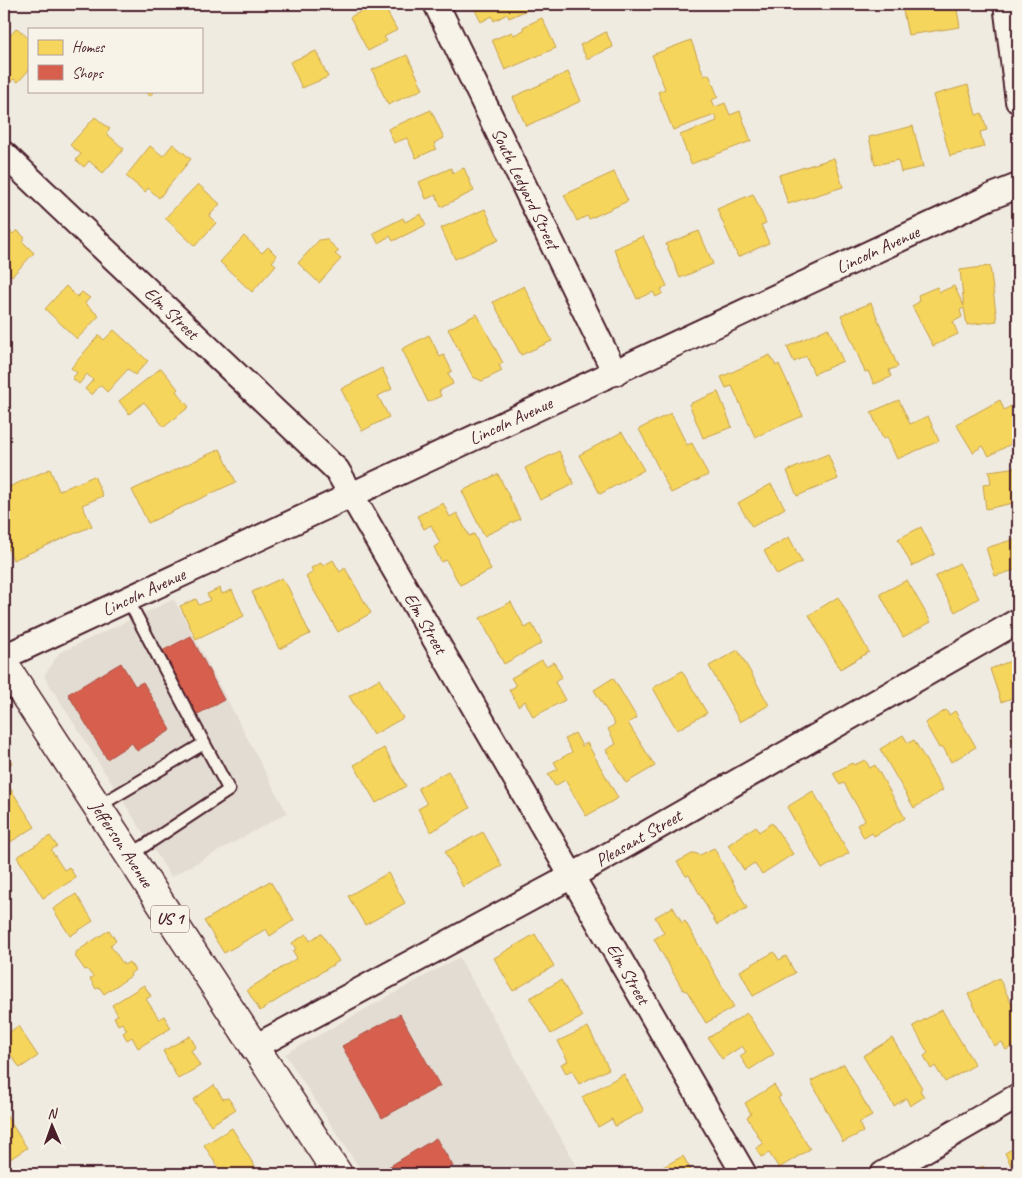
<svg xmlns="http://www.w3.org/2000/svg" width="1022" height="1178" viewBox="0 0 1022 1178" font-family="Caveat,sans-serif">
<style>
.built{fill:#e3dcd2}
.homes{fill:#f6d55c;stroke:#c29e4d}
.shops{fill:#d6604d;stroke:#ac4c43}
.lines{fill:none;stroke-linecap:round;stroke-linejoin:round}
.service-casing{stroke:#4a1f2b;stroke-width:15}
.minor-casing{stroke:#4a1f2b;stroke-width:28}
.primary-casing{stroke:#4a1f2b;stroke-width:31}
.service{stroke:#f7f3e8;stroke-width:11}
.minor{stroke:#f7f3e8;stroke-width:24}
.primary{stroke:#f7f3e8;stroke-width:28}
.labels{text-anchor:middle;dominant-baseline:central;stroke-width:5;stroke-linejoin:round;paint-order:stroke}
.shield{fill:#f7f3e8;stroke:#7e5f64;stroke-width:1}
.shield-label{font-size:16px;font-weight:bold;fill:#4a1f2b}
.street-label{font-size:18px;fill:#4a1f2b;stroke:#f7f3e8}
</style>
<rect width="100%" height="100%" fill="#f0ebe0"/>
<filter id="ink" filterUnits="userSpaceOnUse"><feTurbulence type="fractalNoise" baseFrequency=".02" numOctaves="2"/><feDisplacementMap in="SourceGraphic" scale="10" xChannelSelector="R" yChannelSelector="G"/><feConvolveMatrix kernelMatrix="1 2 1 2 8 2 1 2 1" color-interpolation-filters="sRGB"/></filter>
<g filter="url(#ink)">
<path class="built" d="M174,599l113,214 -116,64 -127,-201 15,-23z
M459,957l121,215 -4,2h-213l-78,-120z"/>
<path class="homes" d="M376,4h7l14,26 -13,7 3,4 -19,10 -18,-34z
M472,4h52l3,6 -18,8 -2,-4 -13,7 -2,-5 -11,6z
M915,4h41l4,23 -52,8 -6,-29z
M542,18l14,30 -51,22 -13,-30 20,-8 2,3 10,-5 -1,-3z
M17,28l12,11v31l-11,12 -4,-3 -4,4 -6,-5v-36z
M606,32l7,15 -26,12 -7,-14z
M691,40l13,36 5,-2 9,23 -6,3 3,7 10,-4 5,12 10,-4 11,30 -60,23 -11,-29 37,-14 -2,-6 -42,15 -15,-38 7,-3 -13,-34z
M316,51l12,26 -26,11 -12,-26z
M407,55l16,34 -35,16 -16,-35z
M568,72l13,29 -55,25 -13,-29z
M968,85l8,30 6,-2 5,17 -7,2 4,15 -34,9 -17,-61z
M144,91h10l-4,5z
M431,110l13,28 -10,5 2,6 -20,9 -9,-20 -13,5 -6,-14z
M95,117l15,12 -4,4 18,16 -21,24 -14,-12 -5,6 -8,-7 5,-6 -11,-9z
M913,126l10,41 -22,5 -3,-12 -23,5 -6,-28z
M173,144l18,15 -32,39 -11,-10 -3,4 -19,-16 24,-30 13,10z
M834,158l9,29 -55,17 -9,-29z
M451,168l2,5 11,-5 10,23 -33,16 -5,-12 -10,4 -7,-17z
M614,172l14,29 -39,18 -2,-3 -10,5 -13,-26z
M198,184l22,20 -11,12 7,7 -21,23 -30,-28z
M753,194l13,29 -5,2 8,18 -31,14 -21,-48z
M485,209l14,31 -44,19 -14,-31z
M421,214l5,11 -33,16 -3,-5 -12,7 -5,-10 30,-15 2,4z
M4,225l9,9 4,-4 8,8 -3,3 12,12 -22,23 -8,-7z
M699,231l14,33 -33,14 -14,-34z
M244,236l18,17 6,-6 9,9 -5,6 4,3 -24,27 -32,-30z
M643,236l24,50 -6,3 2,4 -7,4 -3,-5 -16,7 -23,-50z
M326,239l13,12 -4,3 6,5 -22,24 -21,-20 21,-23z
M990,266l7,55 -30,4 -3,-17 -4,2 2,7 -9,5 5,12 -25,12 -21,-40 7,-4 -1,-7 19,-8 3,5 14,-6 10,20 -4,-36z
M66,286l11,11 5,-5 8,6 -5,5 14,13 -22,23 -32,-30z
M524,286l28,55 -31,14 -28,-53z
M871,303l27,64 -9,3 2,7 -17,7 -6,-13 -3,1 -24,-57z
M477,314l26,49 -4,2 3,6 -20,10 -9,-4 -25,-48z
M828,328l15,33 -29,13 -8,-18 -12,6 -7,-15z
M114,330l34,31 -13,14 -7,-6 -21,23 -7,-7 -8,10 -7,-6 8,-9 -6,-6 -8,10 -7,-6 5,-5 -6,-5 28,-33 5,5z
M429,335l11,22 4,-2 8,16 -4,2 5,11 -14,7 2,5 -13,6 -26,-53z
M770,355l6,11 3,-2 24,52 -48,21 -23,-51 -6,2 -5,-11z
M161,368l17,21 -2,2 13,16 -25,20 -20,-25 -15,12 -10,-13z
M382,368l10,21 -14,7 11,21 -27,14 -21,-42z
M718,392l14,35 -29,11 -14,-34z
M899,400l11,24 18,-8 11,25 -42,18 -10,-22 -4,2 -12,-27z
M1000,400l4,10 7,-4 7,12v9l-3,2 3,11 -29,16 -6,-10 -10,6 -17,-28z
M671,413l16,32 5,-2 16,32 -37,18 -32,-64z
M622,432l22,38 -44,24 -21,-39z
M220,449l16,33 -88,41 -16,-33z
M559,451l15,33 -34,16 -15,-32z
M828,454l10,25 -41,17 -10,-25z
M1018,467v35l-32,7 -3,-24 8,-1 -2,-13z
M50,469l9,22 35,-15 9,20 -21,9 10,21 -79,34 -9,-21v-50z
M498,474l22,45 -36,17 -22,-45z
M771,484l14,24 -33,19 -14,-24z
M443,503l7,14 7,-4 12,23 5,-2 17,36 -31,15 -14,-25 -5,2 -7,-15 6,-4 -9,-18 -7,4 -7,-13z
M921,527l14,27 -23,12 -14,-27z
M789,537l13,25 -25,13 -13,-24z
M1018,538v36l-2,1 -1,-5 -20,6 -9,-28z
M333,560l7,12 5,-4 26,45 -33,19 -32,-55 7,-5 -2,-4 10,-5 2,3z
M959,563l20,35 -24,14 -20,-35z
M282,578l6,9 22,47 -31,15 -27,-57z
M907,580l24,42 -28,15 -23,-43z
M220,588l2,6 10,-4 12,26 -48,23 -16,-33 16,-7 3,6 11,-5 -3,-6z
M838,597l31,55 -29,17 -31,-54z
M511,602l14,26 7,-4 10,19 -38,21 -24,-46z
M738,650l31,55 -29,17 -31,-56z
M1018,656v40l-17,6 -11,-33 23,-9 -1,-2z
M542,660l4,6 8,-4 8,15 -7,5 10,18 -32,17 -8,-16 -7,5 -9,-16 7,-4 -5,-8z
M682,671l25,42 -30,17 -24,-42z
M613,678l24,40 -9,5 27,43 -29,17 -20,-33 10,-6 -8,-15 7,-5 -21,-34z
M379,679l24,39 -30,17 -24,-39z
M946,710l3,5 6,-4 21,36 -25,15 -8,-15 -4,1 -14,-25z
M575,733l7,13 5,-3 31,55 -32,18 -21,-36 -10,6 -7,-12 10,-5 -4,-7 18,-10 -7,-13z
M1018,734v17l-7,-13z
M903,735l5,8 6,-3 29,50 -29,18 -34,-59z
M384,748l22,38 -30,17 -22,-38z
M5,752l7,11 -8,6v-16z
M865,760l5,8 5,-3 30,53 -31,18 -2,-3 -8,5 -7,-13 8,-5 -21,-37 -4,2 -7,-12 19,-10 2,2z
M448,771l22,37 -39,24 -13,-23 9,-5 -9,-16z
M8,785l27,42 -28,17 -3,-4v-53z
M813,791l36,62 -27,16 -35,-62z
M772,823l21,31 -31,20 -8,-11 -10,7 -16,-25 28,-19 3,6z
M483,832l19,34 -39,21 -18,-35z
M50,836l7,10 -6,4 13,20 5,-3 7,11 -33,20 -26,-41z
M714,848l33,60 -30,17 -28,-50 -3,1 -9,-14 17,-9 6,2z
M388,873l17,30 -40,22 -17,-29z
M270,881l24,39 -24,16 -4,-7 -42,24 -20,-32z
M76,894l17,27 -23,15 -17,-27z
M673,907l9,16 3,-2 49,86 -28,16 -19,-32 -4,-1 -29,-51 10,-6 -9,-16z
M109,930l7,11 -6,4 14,20 5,-3 6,8 -5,4 1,2 -27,18 -5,-7 -3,2 -6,-10 3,-2 -6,-8 -2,1 -10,-14 2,-2 -1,-2z
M321,933l18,28 -79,50 -13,-21 50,-32 -4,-7 3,-2 -4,-6 14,-9 4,7z
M535,934l19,32 -41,25 -19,-33z
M774,952l5,8 7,-4 9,17 -42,23 -13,-25z
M999,978l19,39v27l-12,6 -4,-8 -8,4 -26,-52z
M561,980l21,37 -31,17 -21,-36z
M144,985l7,11 -5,3 13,20 5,-3 7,12 -33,20 -6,-11 -5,3 -4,-7 4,-3 -5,-7 -4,2 -4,-8 4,-2 -6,-10z
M942,1010l33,55 -30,17 -10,-16 -4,3 -7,-13 4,-3 -15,-27z
M747,1013l27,41 -25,16 -9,-14 6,-4 -4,-6 -20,13 -14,-21z
M18,1026l20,30 -18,12 -16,-23v-9z
M588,1027l21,42 -30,15 -7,-14 -6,3 -5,-9 7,-3 -10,-20z
M190,1036l6,11 -5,3 9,16 -22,13 -15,-28z
M892,1038l30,50 -2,2 4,7 -14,9 -4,-8 -12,8 -31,-50z
M844,1064l28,52 -13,7 4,9 -20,10 -32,-61z
M624,1074l20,37 -29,15 -3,-7 -14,8 -16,-30z
M214,1085l9,14 5,-1 8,11 -25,16 -18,-25z
M774,1085l7,11 -3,2 32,51 -31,19 -10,-15 -8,4 -5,-9 7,-4 -16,-27 4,-3 -6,-11z
M4,1112l23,36 -23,15z
M232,1128l23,39 -1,7h-32l-18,-29z
M1018,1146v28h-3l-10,-21z
M683,1156l10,18h-38l-1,-2z
M983,1166l5,8h-20z"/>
<path class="shops" d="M191,636l33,64 -28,15 -34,-64z
M121,663l14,23 8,-4 28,48 -34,21 -5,-8 -25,16 -39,-65z
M400,1014l40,72 -58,32 -40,-72z
M436,1138l17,28 -14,8h-62z"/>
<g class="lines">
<defs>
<path id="service" d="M128,600l101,190 -100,66
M97,807l106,-63"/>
<g id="minor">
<path id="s1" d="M436,4l179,369"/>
<path d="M1006,4l12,97"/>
<path id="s2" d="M4,154l333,316 407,704"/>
<path id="s3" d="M4,657l986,-460 28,-11"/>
<path id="s4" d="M253,1048l319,-172 446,-255"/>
<path d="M883,1174l135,-78"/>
</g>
<g id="primary">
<path id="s5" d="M4,664l334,510"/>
</g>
</defs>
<use href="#service" class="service-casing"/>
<use href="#minor" class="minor-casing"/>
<use href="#primary" class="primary-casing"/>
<use href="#service" class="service"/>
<use href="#minor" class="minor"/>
<use href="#primary" class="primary"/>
</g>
</g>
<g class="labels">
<rect class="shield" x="151" y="905.5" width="38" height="27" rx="4"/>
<g class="shield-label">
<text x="170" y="919">US 1</text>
</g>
<g class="street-label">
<text stroke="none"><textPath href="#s1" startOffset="205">South Ledyard Street</textPath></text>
<text stroke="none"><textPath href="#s3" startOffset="964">Lincoln Avenue</textPath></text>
<text stroke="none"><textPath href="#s2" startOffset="231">Elm Street</textPath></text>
<text stroke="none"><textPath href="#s3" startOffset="559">Lincoln Avenue</textPath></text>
<text stroke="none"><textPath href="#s3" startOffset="154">Lincoln Avenue</textPath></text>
<text stroke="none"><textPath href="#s2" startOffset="636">Elm Street</textPath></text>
<text stroke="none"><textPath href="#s4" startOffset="439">Pleasant Street</textPath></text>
<text stroke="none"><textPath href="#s5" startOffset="215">Jefferson Avenue</textPath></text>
<text stroke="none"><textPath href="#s2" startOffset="1041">Elm Street</textPath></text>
</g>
</g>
<rect width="1022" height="1178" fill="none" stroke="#f7f3e8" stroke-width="20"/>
<rect x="10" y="10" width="1002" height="1158" fill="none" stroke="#4a1f2b" stroke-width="2" filter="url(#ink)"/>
<rect x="28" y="28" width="175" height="65" fill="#f7f3e8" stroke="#b29e9c"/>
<rect x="38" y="40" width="25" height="15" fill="#f6d55c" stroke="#b29e9c"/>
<text x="72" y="52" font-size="15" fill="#4a1f2b">Homes</text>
<rect x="38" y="65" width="25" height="15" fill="#d6604d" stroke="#b29e9c"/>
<text x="72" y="78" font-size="15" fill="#4a1f2b">Shops</text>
<g transform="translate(52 1126) rotate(358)" stroke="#f7f3e8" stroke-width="4" paint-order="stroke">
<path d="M0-4L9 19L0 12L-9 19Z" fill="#4a1f2b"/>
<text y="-8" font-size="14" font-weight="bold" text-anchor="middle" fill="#4a1f2b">N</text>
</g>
</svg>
